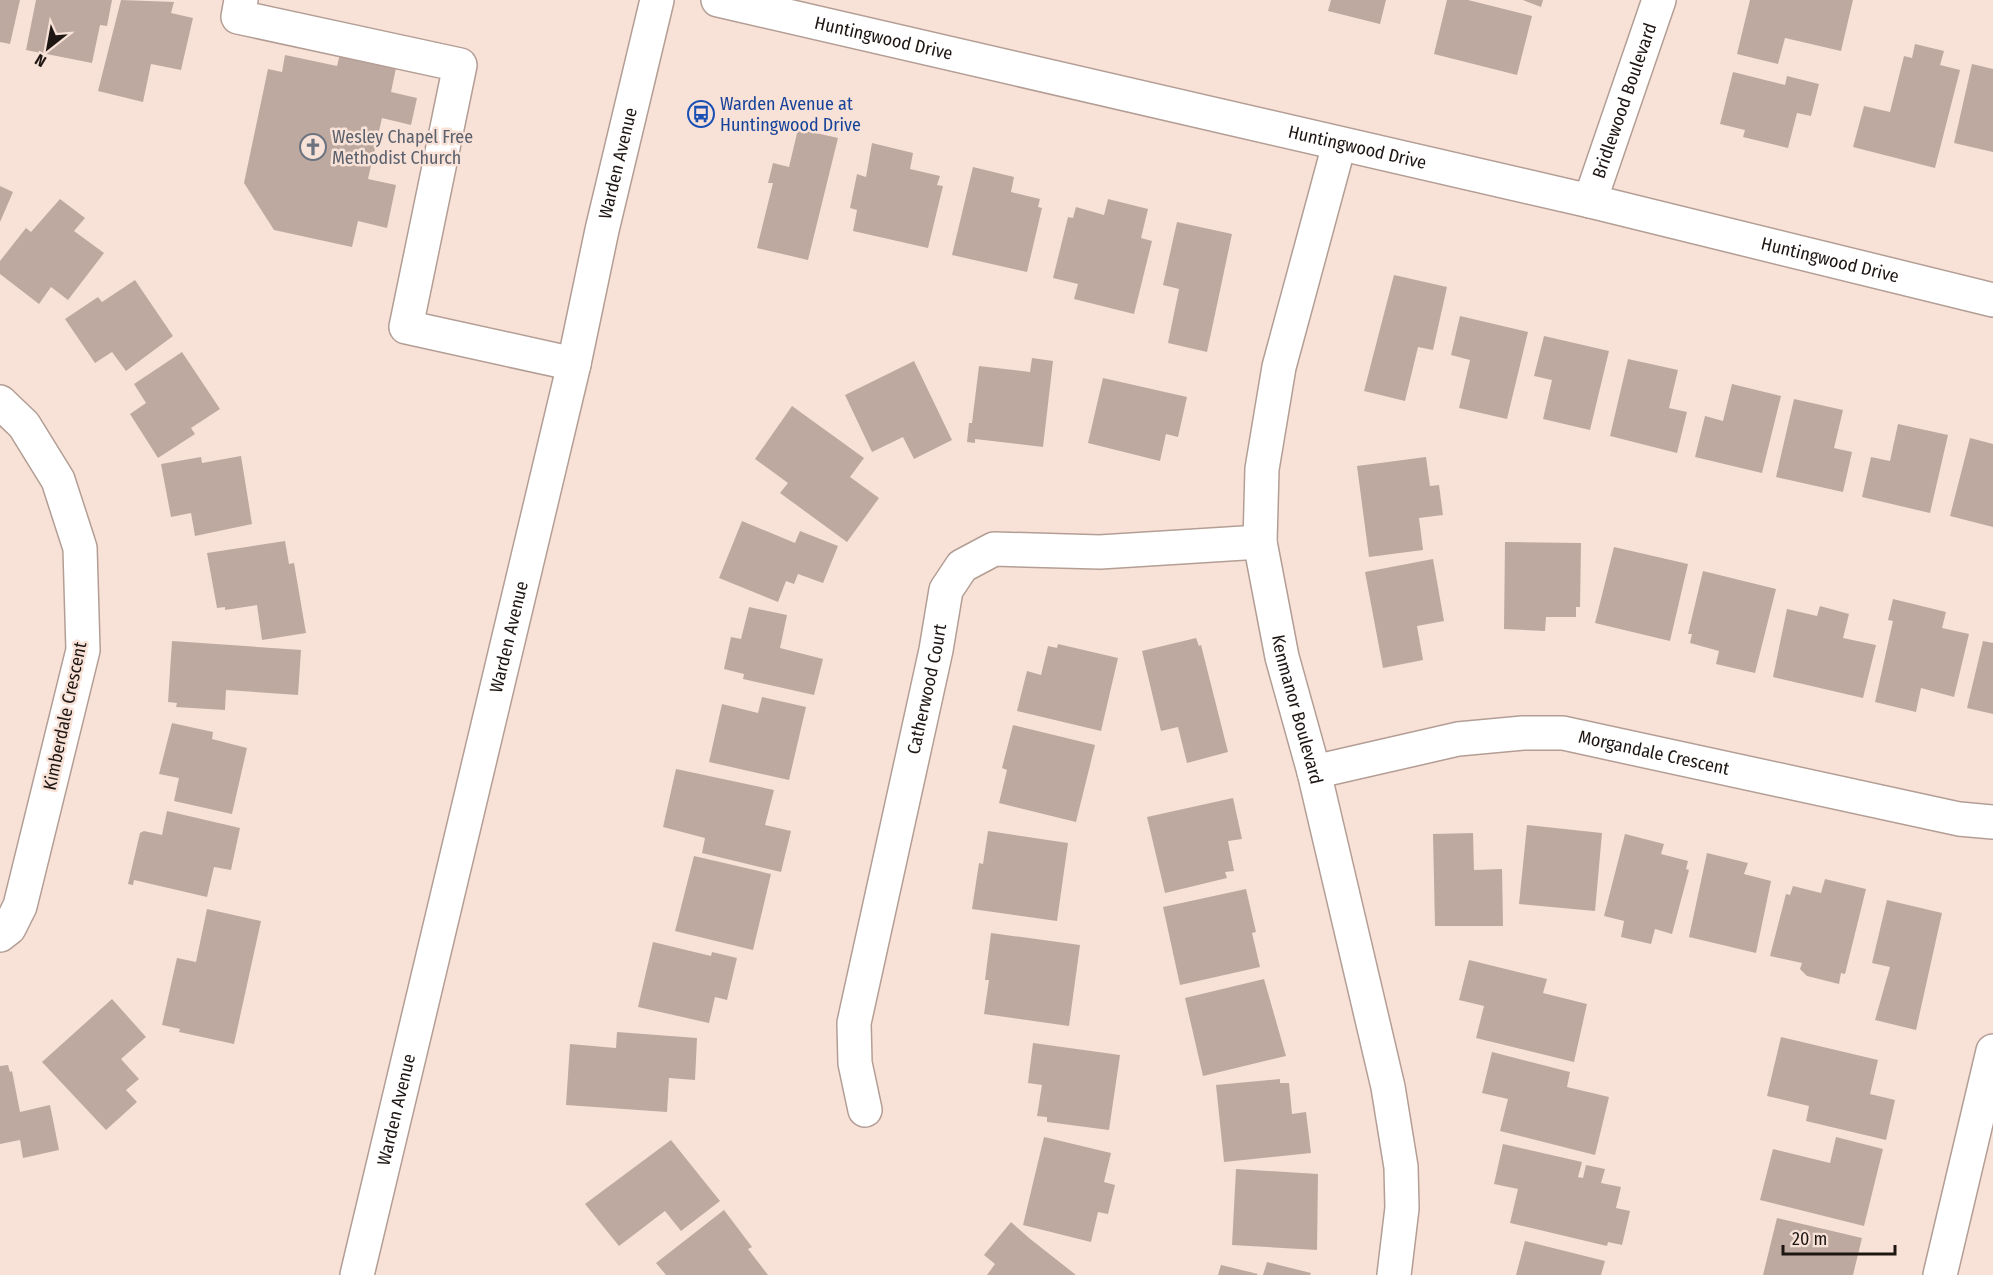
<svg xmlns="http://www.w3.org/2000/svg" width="1993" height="1275" viewBox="0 0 1993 1275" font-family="'Fira Sans Condensed',sans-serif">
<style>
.building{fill:#bea9a0}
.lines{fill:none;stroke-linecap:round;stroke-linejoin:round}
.minor-casing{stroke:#b39e95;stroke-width:36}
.major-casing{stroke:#b39e95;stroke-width:36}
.minor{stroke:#fff;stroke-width:33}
.major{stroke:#fff;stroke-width:33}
.labels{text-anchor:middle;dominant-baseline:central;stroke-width:5;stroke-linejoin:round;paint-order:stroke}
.street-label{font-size:18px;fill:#1e1613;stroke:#f8e2d7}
.transit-label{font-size:18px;fill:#164399;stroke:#f8e2d7;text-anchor:start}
.worship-label{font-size:18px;fill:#5b616d;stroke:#f8e2d7;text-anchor:start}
</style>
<rect width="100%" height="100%" fill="#f8e2d7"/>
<path class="building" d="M0,0h20l-10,44 -10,-2z
M36,0h76l-5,26 -7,-1 -8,38 -66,-13z
M121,0l53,2 -3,11 22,5 -12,52 -30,-6 -8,38 -45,-11z
M1331,0h55l-6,24 -52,-13z
M1447,0h21l64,16 -15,59 -83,-21z
M1523,0h20l-2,7z
M1750,0h103l-12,51 -56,-13 -7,26 -41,-10z
M1915,44l29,7 -4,14 20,5 -25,98 -82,-21 11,-41 26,6 14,-56 8,2z
M341,50l56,13 -6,29 26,6 -6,27 -29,-7 -14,61 28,6 -9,43 -29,-7 -6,26 -78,-17 -30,-47 24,-114 14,3 3,-17 52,11z
M1972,64l21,5v83l-39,-9z
M1733,72l52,13 2,-9 32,8 -8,32 -14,-3 -9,35 -45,-11 2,-7 -25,-6z
M798,129l40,9 -30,122 -51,-12 16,-65h-5l5,-20 16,4z
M872,143l41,10 -3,16 30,7 -3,9 6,1 -15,62 -75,-17 4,-21 -7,-2 7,-34 9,3z
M973,167l41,10 -3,15 29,7 -2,8 4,1 -15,64 -75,-17z
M0,186l13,6 -13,30z
M60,199l25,19 -11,13 30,22 -36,47 -17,-13 -12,17 -39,-30v-13l26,-33 5,4z
M1108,199l40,10 -7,29 11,3 -18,73 -60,-15 4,-15 -25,-6 15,-61 5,1 3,-11 28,8z
M1177,222l55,12 -25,118 -39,-9 11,-54 -16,-4z
M1394,275l53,12 -14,63 -15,-3 -13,54 -41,-10z
M135,280l38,56 -47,35 -14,-19 -17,11 -30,-44 33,-22 4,5z
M1460,316l68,16 -21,87 -48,-11 11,-48 -19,-5z
M1544,336l65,15 -19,79 -47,-11 9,-39 -18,-4z
M182,352l38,57 -29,19 4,6 -37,24 -28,-44 16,-11 -12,-19z
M1032,358l21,3 -10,86 -68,-8v4l-8,-1 2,-19h3l7,-57 51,6z
M1628,359l50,11 -9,38 18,4 -10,41 -67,-17z
M914,361l38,79 -38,19 -11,-22 -31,15 -27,-57z
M1103,378l84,19 -9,40 -12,-3 -6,27 -72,-18z
M1732,384l49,12 -19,77 -67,-16 10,-41 18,5z
M1794,399l49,11 -9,38 18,4 -9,40 -67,-15z
M792,406l72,52 -14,19 29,21 -32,44 -67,-49 8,-10 -33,-24z
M1898,424l50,11 -18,78 -68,-16 9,-40 19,4z
M1970,438l23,6v83l-43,-11z
M241,456l11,68 -57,12 -4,-23 -20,4 -10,-53 40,-7 1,6z
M1426,457l4,29 9,-1 4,30 -24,3 4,32 -54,7 -12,-91z
M742,521l53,22 5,-12 38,15 -15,37 -25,-9 -4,10 -8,-3 -8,21 -59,-24z
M285,541l4,23 5,-1 12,70 -44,7 -5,-35 -32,5v-3l-8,1 -10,-55z
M1505,542l76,1 -1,64h-4v10h-30l-1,14 -41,-2z
M1614,547l74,17 -18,77 -75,-18z
M1433,559l11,62 -27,5 6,34 -40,8 -18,-96z
M1703,571l73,18 -21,84 -39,-9 3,-13 -29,-8 2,-9h-4z
M1893,599l53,13 -4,16 27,6 -15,63 -33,-9 -5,24 -41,-10 18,-81 -5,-1z
M1820,606l29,8 -6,24 33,7 -13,53 -90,-21 14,-68 30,7z
M749,607l38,8 -7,33 43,11 -9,36 -71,-16 1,-5 -20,-5 7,-32 10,2z
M1196,638l3,8 2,-1 27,107 -41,11 -9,-36 -17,4 -19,-80z
M172,641l129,9 -3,45 -72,-5 -1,20 -49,-3 1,-4 -9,-1z
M1983,641l10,2v71l-26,-6z
M1058,644l60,14 -17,73 -84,-20 10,-40 14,4 7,-29 9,2z
M762,697l44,10 -17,73 -80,-18 13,-58 36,9z
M172,723l41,9 -1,7 35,9 -15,66 -58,-13 5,-23 -20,-4z
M1013,725l82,20 -19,77 -77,-19 8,-33 -5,-2z
M676,769l98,21 -9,35 26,6 -10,41 -79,-19 3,-15 -42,-11z
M1233,798l9,41 -14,2 6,30 -9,1 2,6 -62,15 -18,-76z
M167,811l73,17 -9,42 -17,-3 -7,30 -73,-17 -1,5 -5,-1 12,-51 4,-2 18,4z
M1527,825l75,8 -7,78 -76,-7z
M988,831l80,12 -11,78 -85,-12 7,-46 4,1z
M1473,833l1,37 28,-1 1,57h-68l-2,-92z
M1625,834l39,10 -3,10 27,7 -2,8 3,1 -17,64 -17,-5 -4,15 -30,-7 3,-16 -20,-5z
M1707,853l41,10 -4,11 27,7 -15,72 -67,-16z
M694,856l77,18 -18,76 -78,-19z
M1825,879l41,10 -21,85 -4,-1 -2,11 -32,-8 -7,-7 2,-6 -32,-7 16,-62 4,1 3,-9 28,7z
M1246,889l10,43 -4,1 8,34 -80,18 -17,-78z
M1887,900l55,13 -26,117 -41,-10 15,-53 -18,-4z
M207,909l54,12 -27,123 -55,-12 1,-3 -18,-4 15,-67 19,4z
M991,933l89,12 -11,81 -85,-12 5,-34h-4z
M653,942l58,14 1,-4 25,6 -10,42 -12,-3 -6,26 -71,-16z
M1469,960l78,19 -4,14 44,11 -13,58 -98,-24 8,-32 -25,-6z
M1264,979l22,77 -83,20 -18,-78z
M112,999l34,38 -25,22 18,20 -13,11 11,12 -31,28 -64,-68z
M617,1032l80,6 -2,42 -26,-2 -2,34 -101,-7 4,-61 46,4z
M1781,1037l97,23 -8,34 25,6 -9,40 -80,-19 3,-15 -42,-10z
M1033,1043l87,12 -11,75 -62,-8v-5l-10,-1 5,-31 -14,-2z
M1492,1052l78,20 -3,15 42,10 -14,58 -95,-24 8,-32 -26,-6z
M8,1065l2,7 2,-1 8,41 30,-7 9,45 -36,8 -3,-18 -20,4v-78z
M1280,1079v4h9l3,31 14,-2 5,41 -87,9 -8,-77z
M1044,1137l67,16 -7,29 11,3 -7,29 -10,-2 -7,30 -68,-17z
M1836,1137l47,12 -19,77 -104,-26 13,-51 57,14z
M671,1140l49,61 -39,30 -16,-20 -46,35 -34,-42z
M1503,1144l79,18 -4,15 5,1 3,-13 19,4 -4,14 20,4 -5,21 14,3 -8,34 -14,-3 -1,4 -97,-23 8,-34 -24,-5z
M1236,1169l82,5 -1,76 -85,-5z
M724,1210l28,37 -4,2 20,26h-102l-10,-12z
M1777,1218l85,20 -9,37h-90z
M1011,1222l18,16 47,37h-89l8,-11 -11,-9z
M1525,1241l80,20 -4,14h-85z
M1267,1262l44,11 -1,2h-47z
M1221,1265l37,9 -1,1h-39z"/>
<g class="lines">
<defs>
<g id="minor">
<path d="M241,0l-3,17 222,48 -54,262 168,37"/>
<path id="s1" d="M718,0l872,201 403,99"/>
<path id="s2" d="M1339,145l-60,222 -17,102 -2,73 22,115 32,115 74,315 13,80 1,41 -8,67"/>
<path id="s3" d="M1590,201l69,-201"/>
<path d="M0,402l24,23 34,55 22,68 3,102 -63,256 -11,22 -9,7"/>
<path id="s4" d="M1314,772l144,-33 65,-6h40l396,86 34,3"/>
<path id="s5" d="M865,1110l-10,-47 -1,-40 82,-373 10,-60 16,-24 32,-17 106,3 160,-10"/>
<path d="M1940,1275l53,-224"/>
</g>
<g id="major">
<path id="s6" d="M357,1275l217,-911 28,-134 55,-230"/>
</g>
</defs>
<use href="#minor" class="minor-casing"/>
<use href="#major" class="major-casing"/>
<use href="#minor" class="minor"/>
<use href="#major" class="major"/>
</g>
<defs>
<symbol id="bus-ring" viewBox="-11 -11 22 22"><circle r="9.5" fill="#f8e2d7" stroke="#1a4fb4" stroke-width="1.5"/><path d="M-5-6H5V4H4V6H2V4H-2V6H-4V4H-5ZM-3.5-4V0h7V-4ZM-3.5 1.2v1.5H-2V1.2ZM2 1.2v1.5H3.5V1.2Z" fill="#1a4fb4"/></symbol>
<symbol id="church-ring" viewBox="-11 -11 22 22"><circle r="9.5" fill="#f8e2d7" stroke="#6b7280" stroke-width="1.5"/><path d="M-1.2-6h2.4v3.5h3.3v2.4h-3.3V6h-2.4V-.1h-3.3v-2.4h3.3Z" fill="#6b7280"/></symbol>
</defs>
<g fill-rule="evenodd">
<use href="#bus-ring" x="686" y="99" width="30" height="30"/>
<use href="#church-ring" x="298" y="132" width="30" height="30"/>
</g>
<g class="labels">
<g class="street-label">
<text stroke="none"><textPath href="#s1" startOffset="170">Huntingwood Drive</textPath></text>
<text stroke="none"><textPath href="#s3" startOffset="106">Bridlewood Boulevard</textPath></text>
<text stroke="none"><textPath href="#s1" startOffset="656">Huntingwood Drive</textPath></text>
<text stroke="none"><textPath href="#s6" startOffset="1142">Warden Avenue</textPath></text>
<text stroke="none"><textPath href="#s1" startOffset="1142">Huntingwood Drive</textPath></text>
<text stroke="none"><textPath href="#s6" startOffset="656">Warden Avenue</textPath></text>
<text stroke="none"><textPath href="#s5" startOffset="430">Catherwood Court</textPath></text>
<text stroke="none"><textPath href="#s2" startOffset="578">Kenmanor Boulevard</textPath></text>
<text transform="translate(65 716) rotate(-78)">Kimberdale Crescent</text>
<text stroke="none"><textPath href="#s4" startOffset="346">Morgandale Crescent</textPath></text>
<text stroke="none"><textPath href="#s6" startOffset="170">Warden Avenue</textPath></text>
</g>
<g class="transit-label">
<text x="720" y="104">Warden Avenue at<tspan x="720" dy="21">Huntingwood Drive</tspan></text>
</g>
<g class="worship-label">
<text x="332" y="137">Wesley Chapel Free<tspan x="332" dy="21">Methodist Church</tspan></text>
</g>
</g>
<g transform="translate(48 48) rotate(211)" stroke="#f8e2d7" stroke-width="4.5" paint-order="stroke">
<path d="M0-4.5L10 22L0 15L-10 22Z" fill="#1e1613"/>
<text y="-9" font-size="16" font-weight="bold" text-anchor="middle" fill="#1e1613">N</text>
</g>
<path d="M1783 1245v9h112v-9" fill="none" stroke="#1e1613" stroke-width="3"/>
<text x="1792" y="1245" font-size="18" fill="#1e1613" stroke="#f8e2d7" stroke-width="4.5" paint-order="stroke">20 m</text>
</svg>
